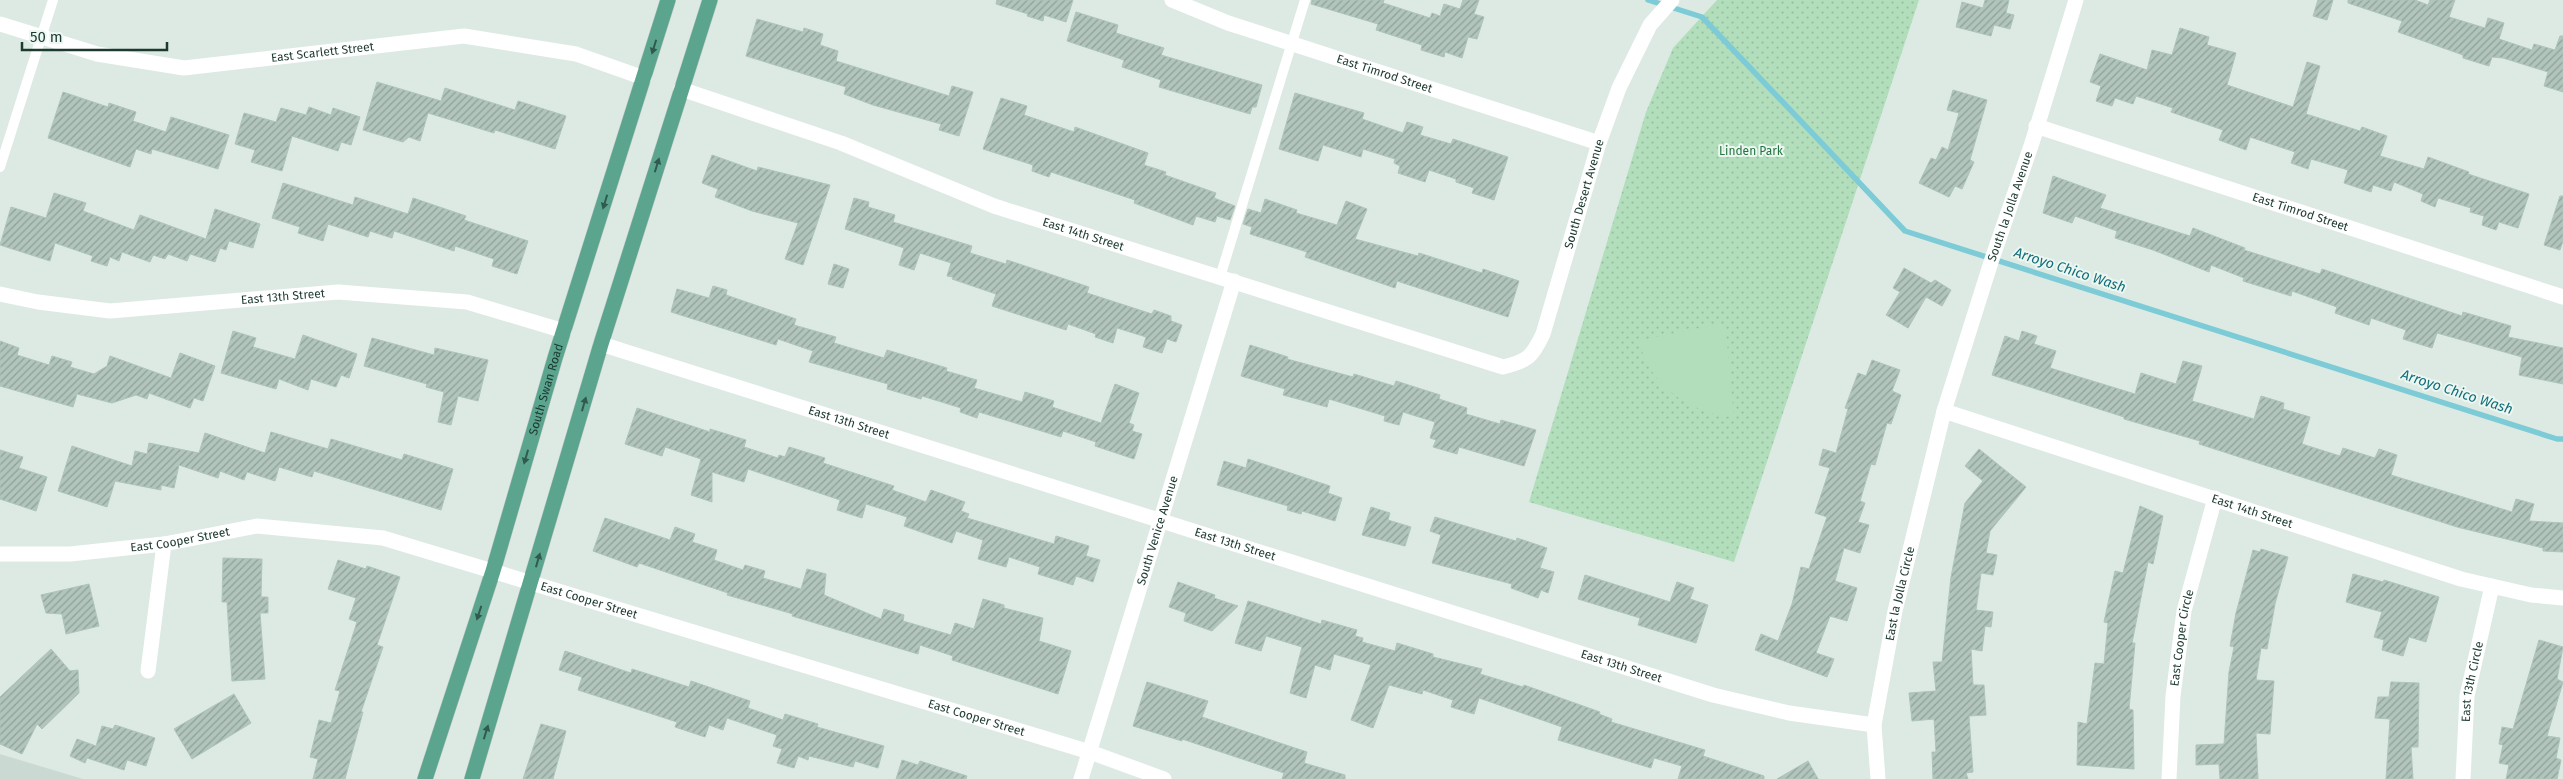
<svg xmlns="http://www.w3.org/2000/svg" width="2563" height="779" viewBox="0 0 2563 779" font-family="'Fira Sans',sans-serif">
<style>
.built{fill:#cadad2}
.park{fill:url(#park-dots)}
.pitch{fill:#b2debc}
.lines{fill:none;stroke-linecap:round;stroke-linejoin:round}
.stream{stroke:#7dcbd6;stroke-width:5.5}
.building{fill:url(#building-hatch);stroke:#aec4ba}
.primary-casing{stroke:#bbc4c1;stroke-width:16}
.service{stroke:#fff;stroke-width:10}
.minor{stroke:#fff;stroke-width:15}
.primary{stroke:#5ba58f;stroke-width:15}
.oneway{fill:#305a4d}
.labels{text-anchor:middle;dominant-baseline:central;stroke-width:4;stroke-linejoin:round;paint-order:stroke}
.street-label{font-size:12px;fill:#1d3a31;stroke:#ecf7f1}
.park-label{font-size:12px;fill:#237540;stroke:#ecf7f1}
.water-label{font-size:14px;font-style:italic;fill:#126d7b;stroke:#ecf7f1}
</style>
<defs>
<pattern id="park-dots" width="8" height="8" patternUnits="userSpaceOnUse" patternTransform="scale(1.25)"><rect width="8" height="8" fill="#b2debc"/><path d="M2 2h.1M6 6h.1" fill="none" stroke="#99bfa2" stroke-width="1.8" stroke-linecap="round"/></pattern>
<pattern id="building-hatch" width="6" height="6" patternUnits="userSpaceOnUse" patternTransform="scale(1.25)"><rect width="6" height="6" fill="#b1c5bc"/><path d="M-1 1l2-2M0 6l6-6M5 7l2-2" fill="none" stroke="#8fa199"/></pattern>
</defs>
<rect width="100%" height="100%" fill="#dceae3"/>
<path class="built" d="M0,754l83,25h-83z"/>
<path class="park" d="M1717,0h202l-185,562 -205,-60 117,-390 27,-64z"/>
<path class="pitch" d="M1718,324l8,7 8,86c-33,-2 -65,-20 -83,-47 -6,-9 -9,-20 -13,-29z"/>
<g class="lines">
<path class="stream" d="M1648,0l54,17 203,214 652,208h6"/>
</g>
<path class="building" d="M997,0h76l-7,22 -22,-7 -1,6 -16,-5 1,-2 -32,-10z
M1312,0h72l-1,3 47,15 2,-5 8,3 4,-12 16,5 3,-9h16l-5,14 10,3 -7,22 -9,-2 -6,21 -17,-6 -1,5 -23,-7 1,-5 -46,-15 2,-6 -67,-20z
M1985,0h24l-3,13 8,2 -4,14 -16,-4 -3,11 -35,-9 6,-25 21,6z
M2318,0h15l-6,20 -14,-4z
M2348,0h67l13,5 2,-5h25l-6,17 36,11 3,-10 16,5 -5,16 33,11 2,-6 21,6 5,-14h3v56l-19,-6 4,-14 -45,-14 -11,-1 -3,9 -26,-8v-3l-65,-23 4,-11 -54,-18z
M1076,12l42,13 -2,8 48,15 -3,7 101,30 -6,22h-4l-2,7 -91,-27 2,-7 -39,-13 2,-7 -57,-19z
M757,19l46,13 1,-4 19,6 -3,11 18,6 -2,10 113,35 3,-10 21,6 -14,44 -20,-6 2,-6 -68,-19 -29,-11 2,-7 -100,-31z
M2180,28l29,9 -2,8 29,8 -9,32 66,22 14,-45 13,4 -14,48 54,17 2,-4 25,9 -7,20 44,13 4,-12 41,15 -1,2 61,20 -11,34 -19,-6 -3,8 -14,-5 2,-9 -14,-4 1,-4 -33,-10 -3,9 -14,-6 2,-7 -29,-12 -3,9 -18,-6 -2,7 -27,-9 4,-13 -37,-11 -3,10 -17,-6 4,-11 -45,-15 -4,13 -27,-10 4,-10 -52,-18 2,-4 -37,-12 -3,8 -18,-6 -3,8 -16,-5 5,-15 -11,-4 10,-28 47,16 5,-20 20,5z
M377,82l64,19 4,-13 70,22 3,-9 48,15 -11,33 -60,-19 -1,3 -66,-20 -8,28 -11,-4 -6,5 -40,-12z
M1953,90l34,10 -17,60 4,2 -12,27 -7,-3 -6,11 -30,-14 12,-25 5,2 6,-13 6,3 11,-37 -12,-3z
M63,92l45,15 1,-4 27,9 -3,9 33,11 5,-15 58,18 -11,34 -66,-20 -1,5 -15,-5 -6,18 -82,-29z
M1295,93l69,20 -2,6 41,14 4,-11 16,5 -3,8 31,9 2,-5 55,18 -14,43 -22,-7 2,-5 -18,-6v-3l-27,-9 -4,12 -27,-9 2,-7 -6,-3 1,-4 -32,-10 -2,8 -38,-12 -5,16 -39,-12z
M1001,98l26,8 -3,9 50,17 1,-5 73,26 -4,12 22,7 -1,3 51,18 -2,5 21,8 -5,14 -13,-4 -2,6 -19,-6 -3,9 -59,-22 1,-3 -84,-28 -2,5 -17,-6 1,-6 -50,-16z
M309,107l22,8 2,-7 27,9 -9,28 -10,-3 -3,9 -46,-15 -10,35 -31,-9 4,-12 -20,-6 9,-31 32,9 5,-14 25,7z
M712,155l45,16 1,-4 72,18 -27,80 -18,-6 13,-36 -46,-12 -37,-14 3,-8 -16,-6z
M2053,176l53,19 -6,13 90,28 3,-8 52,20 -1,2 76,24 2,-5 140,47 1,-4 48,14 -3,11 55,11v36l-44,-9 3,-18 -85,-24 -5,15 -29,-9 3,-9 -35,-12 -2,7 -34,-12 2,-6 -45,-16 -1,5 -48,-15 1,-3 -33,-13 -2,7 -56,-22 -38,-12 2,-7 -42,-15 -3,7 -29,-10z
M283,183l70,22 2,-8 53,17 5,-16 53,18 -2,4 64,21 -11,33 -25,-8 2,-7 -39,-13 -1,5 -60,-20 -2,7 -22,-7 -2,6 -40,-13 -5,17 -25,-8 2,-6 -28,-9z
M54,193l32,10 -3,8 51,19 6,-15 66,24 9,-30 45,15 -7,24 -24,-7 -3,9 -6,-2 -5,14 -25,-8 -3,7 -19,-7 -3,5 -12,-4 -3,7 -28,-10 -3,9 -9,-4 -3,9 -16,-5 2,-5 -38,-13 -5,18 -50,-16 11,-38 35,11z
M2560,196h3v45l-3,9 -16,-5z
M854,198l15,4 -1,5 27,8 -2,7 79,24 -2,7 36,11 1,-4 82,27 -2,6 65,21 2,-4 17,6v5l11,4 -6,17 -9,-3 -5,14 -19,-6 3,-10 -29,-9 -4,15 -18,-6 1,-3 -28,-10 -2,6 -74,-24 4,-12 -44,-15 1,-2 -6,-1 4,-13 -31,-10 -6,17 -15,-5 5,-17 -59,-19z
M1265,199l32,11 -1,3 41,12 9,-24 21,8 -12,30 63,17 1,-3 63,20 1,-4 36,12 -11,36 -111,-36 -2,7 -90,-31 2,-5 -57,-18 2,-7 -9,-3 5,-15 13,4z
M834,264l15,5 -6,19 -15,-4z
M1904,268l27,15 4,-3 16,10 -9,16 -16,-9 -18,31 -22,-13 14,-23 -7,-4z
M713,286l14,4 -1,5 70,24 -2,6 42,12 -2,6 50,15 3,-8 60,18 -1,3 31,9 -3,8 48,14 3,-10 29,9 -2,6 49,16 14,-39 24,9 -10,30 5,2 -2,6 10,3 -8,25 -39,-13 1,-4 -33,-11 -2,6 -82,-25 -2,6 -17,-6 1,-4 -39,-12 -1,3 -34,-10 1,-5 -79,-22 4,-11 -35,-12 -2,6 -105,-33 6,-23 32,9z
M233,331l23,7 -3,9 42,12 8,-24 54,19 -8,24 -8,-3 -5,12 -25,-8 -3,11 -29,-11 -3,10 -55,-16z
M2022,331l15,5 -3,8 22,7 -6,17 85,26 6,-21 35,11 7,-23 19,5 -10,35 62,18 7,-23 23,7 -1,6 27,8 -8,27 38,12 3,-8 32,10 4,-9 18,6 -6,20 121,37 4,-13 18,5 -5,17 34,2v29l-20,-1v-3l-86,-21 -258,-83 1,-3 -76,-22v-2l-132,-42 13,-39 14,5z
M372,338l62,17 1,-7 53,12 -10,41 -20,-5 -7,29 -13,-3 6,-30 -18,-5 1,-3 -63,-18z
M0,341l19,7 -2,7 32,10 3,-9 20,6 -2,5 24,7 13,-8 3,-10 61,22 9,-25 35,13 -12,35 -9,-3 -4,10 -41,-15 -2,6 -11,-4 -24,8 -35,-9 -4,13 -73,-21z
M1250,345l38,12 -1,2 66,18 1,-3 40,12 2,-5 44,14 -1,4 28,9 -1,6 34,10 1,-4 35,10 -12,36 -65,-19 -2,7 -24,-7 3,-7 -6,-2 5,-16 -32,-10 -4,13 -15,-4 1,-5 -56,-17 -2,8 -44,-12 2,-6 -44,-13z
M1872,360l28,10 -8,21 9,4 -10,29 -4,-1 -12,42 -4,-1 -11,37 5,2 -7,19 11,3 -9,28 -16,-5 -9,33 22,7 -10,33 -17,-5 -14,37 18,6 -7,18 -72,-27 6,-16 17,7 14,-37 9,-37 8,2 18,-52 -12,-4 15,-45 -11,-3 4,-16 13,4 12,-44 -3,-1 13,-35 8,3z
M637,408l73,24v-3l36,11 -2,7 34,11 1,-3 6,2 4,-10 36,11 -2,5 71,23 -2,4 34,12 5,-12 34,12 -4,9 8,3 -2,4 87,26 2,-8 33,10 -3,10 14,4 -7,22 -17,-6 -3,9 -35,-11 2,-7 -31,-10 -3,10 -28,-8 5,-19 -27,-9 -4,12 -48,-17 3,-9 -41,-13 -4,14 -25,-8 3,-10 -92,-31 -4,13 -32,-10v30l-21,-7 10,-36 -36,-12 -3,9 -37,-12z
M271,432l57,17 3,-10 71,21 2,-6 49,15 -12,41 -127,-39 -2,6 -33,-10 -4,14 -28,-9 -3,8 -24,-9 -2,7 -39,-13 -5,23 -13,-3v5l-46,-9 -8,26 -49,-16 14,-45 60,20 3,-15 12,3 2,-11 50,10 6,-20 60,20z
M1979,449l47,38 -36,44 -4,22 11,2 -4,20 -12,-2 -5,37 17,2 -2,15 -6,-1 -3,25 -11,-2 2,36h11l2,30 -17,1 4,56 -7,1 2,6h-35l-1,-27h4l-2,-33 -22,2 -3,-28 27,-2 -3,-29h9l9,-85 14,-74 18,-22 -18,-15z
M0,450l23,7 -4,11 28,9 -11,34 -36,-12z
M1248,459l82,27 -2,7 14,5 -7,23 -33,-10 -1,3 -14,-4 1,-4 -71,-21 7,-24 22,7z
M2140,506l23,10 -10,48 -5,-2 -16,81h3l-6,66 4,1 1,59 -57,-4 1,-43 9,2 8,-61 9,1 4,-41 -4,-1 11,-51 8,2z
M1371,507l19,6 -2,7 23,7 -6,19 -43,-11z
M1435,517l81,24 1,-3 30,10 -7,20 14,4 -6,21 -7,-3 -3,8 -27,-10 1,-4 -80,-21 9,-28 -11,-4z
M605,518l65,22 5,-13 20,7 -3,8 25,8 -3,10 29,10 2,-5 20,6 -2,7 38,11 6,-20 19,5 -2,21 57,24 3,-10 20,6 -1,6 48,14 4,-12 19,6 9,-30 21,6v3l39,10 -4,23 32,10 -13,43 -106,-34 1,-4 -33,-11 -2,9 -126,-38 1,-2 -66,-19 1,-2 -89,-30 -2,4 -44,-16z
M2261,549l27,8 -13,47 -8,45 -6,-1 -5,32 18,1 -4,53 -14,-1 2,46h-38l-1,-15 -23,1v-20l28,-1 5,-72 5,-25 -4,-1 6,-33 17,-63 7,2z
M223,558l39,1 -1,38h7v16h-8l5,66 -33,2 -5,-79h-5z
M338,560l28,9 1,-3 33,11 -23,68 6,2 -22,65h2l-18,67h-32l5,-20 -8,-2 9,-37 12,3 9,-32 -5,-1 22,-68 -8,-3 7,-21 -28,-9z
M2353,574l30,8 1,-2 55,17 -13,45 -17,-5 -6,19 -21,-6 2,-10 -10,-3 8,-25 -36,-10z
M1585,575l85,27 7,-20 17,6 -4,11 18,6 -12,38 -58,-18 2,-7 -62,-19z
M1178,582l37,13 -1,3 24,8 -26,25 -28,-10 2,-8 -17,-6z
M89,584l10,42 -33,8 -4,-20 -16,-1 -5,-18z
M1248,601l73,23 1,-4 35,10 -2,6 8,2 -1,4 33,9 2,-8 36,11v3l49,12 -2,5 43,13 1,-2 76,27 -1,2 13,5 -1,3 94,28 -2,6 61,20v3h-86l4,-13 -28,-8 -3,10 -93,-28 4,-13 -83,-29 -5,16 -23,-7 2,-7 -30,-10 -1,4 -33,-9 -16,43 -22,-8 20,-55 -37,-11 -4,16 -15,-5 -9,33 -16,-5 12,-46 -36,-11 -5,15 -26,-8z
M2539,640l24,7 -6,32 6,3 -16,54 13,2 -4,20 5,2 -4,19h-51l3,-14 -10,-2 4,-18 -4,-1 3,-17 11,2z
M51,649l19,22 8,-1 1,23 -37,36 -5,-5 -15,30 -22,-10v-47z
M565,651l66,22 1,-4 57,18 2,-6 59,20 -2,7 35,12 2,-6 33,10 -1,3 67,19 -6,22 -23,-7 -2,6 -44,-11 -1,4 -10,-4 -4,12 -17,-5 5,-14 -9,-3 4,-11 -50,-17 -4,12 -14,-5 -4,12 -30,-10 2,-5 -99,-32 4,-13 -23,-7z
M1147,682l61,19 -6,16 105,35 -3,11 41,12v4h-63l2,-6 -102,-34v2l-49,-15z
M2391,682l28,1 -1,64h-7l2,32h-27l4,-60 -15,-1 3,-21h11z
M234,694l17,29 -59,36 -18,-30z
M541,724l25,7 -13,48h-30z
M115,725l40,13 -9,28 -19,-6 -3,10 -37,-12 -2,5 -15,-7 7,-17 19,7 6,-20 11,3z
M902,760l16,5 2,-4 47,15 -1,3h-70z
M1808,761l10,18h-41z"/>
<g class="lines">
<defs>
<g id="primary">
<path id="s13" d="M425,779l68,-208 62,-213 113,-358"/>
<path d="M472,779l129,-435 109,-344"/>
</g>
</defs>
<use href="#primary" class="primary-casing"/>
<path class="service" d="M0,167l53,-167
M1220,277l85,-277"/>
<g class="minor">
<path id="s1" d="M1172,0l56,23 371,120"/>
<path id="s2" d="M0,24l97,30 87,14 280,-32 112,18 68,24"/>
<path id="s3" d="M681,89l160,54 153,63 509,161c25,-6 29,-10 40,-33l56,-191 20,-55 31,-63 22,-25"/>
<path id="s4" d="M2036,126l527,171"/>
<path id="s5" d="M0,294l38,8 72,9 228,-19 129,10 97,29"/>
<path id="s6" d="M601,344l1112,351 76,18 85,12"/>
<path id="s7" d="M1944,411l517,168 70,16 32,3"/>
<path id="s8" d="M0,554h70l94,-10 93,-18 126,12 707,214 74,27"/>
<path d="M148,671l16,-127"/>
<path id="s9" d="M1081,779l153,-498"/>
<path id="s10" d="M1878,779l-4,-54 21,-114 49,-200 48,-152 40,-116 44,-143"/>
<path id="s11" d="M2169,779l4,-83 11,-85 31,-113"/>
<path id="s12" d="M2463,779l4,-83 25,-110"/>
</g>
<use href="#primary" class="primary"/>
</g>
<defs><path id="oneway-solid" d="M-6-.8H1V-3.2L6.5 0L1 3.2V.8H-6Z" transform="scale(1.25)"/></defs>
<g class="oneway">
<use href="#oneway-solid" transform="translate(654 47) rotate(107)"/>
<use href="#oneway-solid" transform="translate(657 165) rotate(-73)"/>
<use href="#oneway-solid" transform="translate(605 202) rotate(107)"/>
<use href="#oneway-solid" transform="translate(584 404) rotate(-74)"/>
<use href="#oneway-solid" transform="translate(526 457) rotate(106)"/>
<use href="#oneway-solid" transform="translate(538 560) rotate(-74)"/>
<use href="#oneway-solid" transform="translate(479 613) rotate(108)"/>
<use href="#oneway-solid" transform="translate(486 732) rotate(-73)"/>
</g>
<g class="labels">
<g class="street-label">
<text stroke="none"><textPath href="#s2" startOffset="329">East Scarlett Street</textPath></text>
<text stroke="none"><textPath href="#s1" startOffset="225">East Timrod Street</textPath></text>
<text stroke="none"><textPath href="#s3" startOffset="1069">South Desert Avenue</textPath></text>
<text stroke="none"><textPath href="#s10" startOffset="591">South la Jolla Avenue</textPath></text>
<text stroke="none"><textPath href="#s4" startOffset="278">East Timrod Street</textPath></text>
<text stroke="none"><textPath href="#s3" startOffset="428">East 14th Street</textPath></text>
<text stroke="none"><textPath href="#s5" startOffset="285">East 13th Street</textPath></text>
<text stroke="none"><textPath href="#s13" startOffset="408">South Swan Road</textPath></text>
<text stroke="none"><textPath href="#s6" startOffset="260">East 13th Street</textPath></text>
<text stroke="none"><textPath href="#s7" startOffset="324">East 14th Street</textPath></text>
<text stroke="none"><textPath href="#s9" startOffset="260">South Venice Avenue</textPath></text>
<text stroke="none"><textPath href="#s8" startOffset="181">East Cooper Street</textPath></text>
<text stroke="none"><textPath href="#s6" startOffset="665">East 13th Street</textPath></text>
<text stroke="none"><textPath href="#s10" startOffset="188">East la Jolla Circle</textPath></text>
<text stroke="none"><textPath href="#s8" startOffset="601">East Cooper Street</textPath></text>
<text stroke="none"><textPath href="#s11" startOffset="142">East Cooper Circle</textPath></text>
<text stroke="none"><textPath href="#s6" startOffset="1070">East 13th Street</textPath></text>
<text stroke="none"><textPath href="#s12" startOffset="98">East 13th Circle</textPath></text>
<text stroke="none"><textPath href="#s8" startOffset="1006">East Cooper Street</textPath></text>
</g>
<g class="park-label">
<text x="1751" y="151">Linden Park</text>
</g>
<g class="water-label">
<text transform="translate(2070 270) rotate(18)">Arroyo Chico Wash</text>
<text transform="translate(2457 392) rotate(18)">Arroyo Chico Wash</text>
</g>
</g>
<path d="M22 42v8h145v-8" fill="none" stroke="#1d3a31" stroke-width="2.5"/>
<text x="30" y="42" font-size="15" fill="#1d3a31" stroke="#ecf7f1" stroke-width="4" paint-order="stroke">50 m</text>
</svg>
